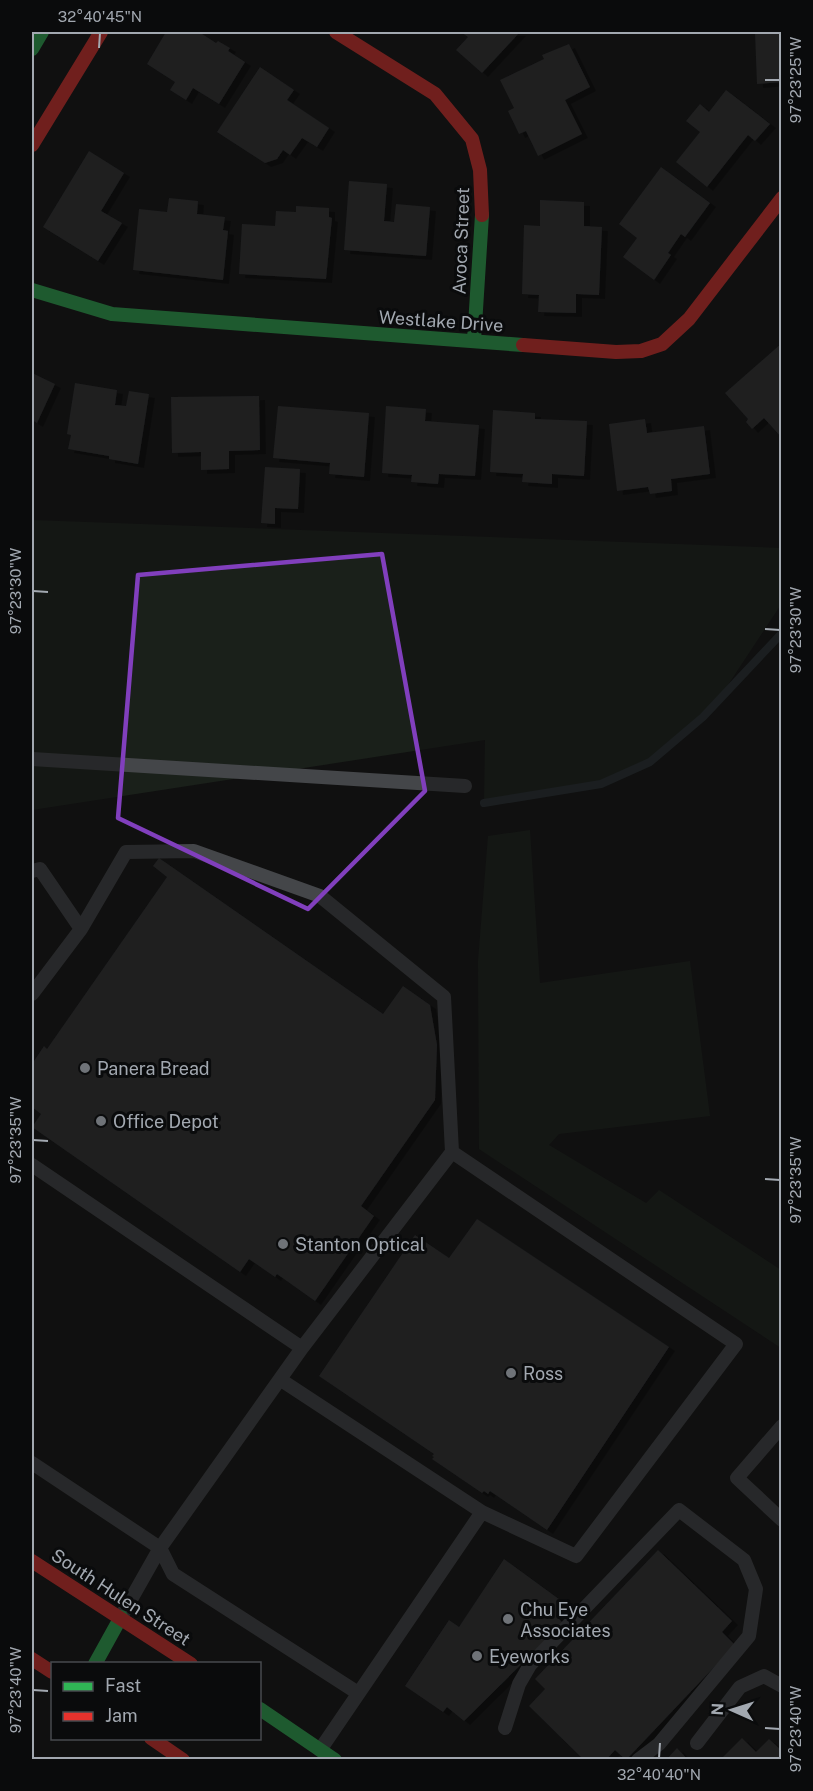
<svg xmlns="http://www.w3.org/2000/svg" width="813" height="1791" viewBox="0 0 813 1791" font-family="'Public Sans',sans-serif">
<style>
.green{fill:#1a201a}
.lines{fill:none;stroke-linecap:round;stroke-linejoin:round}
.stream{stroke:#283034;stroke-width:8}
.building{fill:#303133;filter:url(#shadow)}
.lane{stroke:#444649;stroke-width:14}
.fast{stroke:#30b455;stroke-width:14}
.jam{stroke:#e5322d;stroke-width:14}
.marked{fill:none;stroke:#813fbd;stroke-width:4.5;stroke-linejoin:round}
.ticks{fill:none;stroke:#a2a8b0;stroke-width:2}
.poi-dot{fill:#6f7378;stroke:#0a0b0c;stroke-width:2}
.labels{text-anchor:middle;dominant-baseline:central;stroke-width:6;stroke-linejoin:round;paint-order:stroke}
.street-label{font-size:18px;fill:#a2a8b0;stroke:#0a0b0c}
.poi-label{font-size:18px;fill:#a2a8b0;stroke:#0a0b0c;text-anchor:start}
.neatline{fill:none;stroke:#a2a8b0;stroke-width:2}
.ticks-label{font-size:15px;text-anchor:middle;fill:#a2a8b0}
</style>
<defs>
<filter id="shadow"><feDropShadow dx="6" dy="4" stdDeviation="0" flood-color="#0009"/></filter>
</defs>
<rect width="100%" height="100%" fill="#101010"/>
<path class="green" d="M32,520l749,28v52l-1,6 -64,97 -60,54 -55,27 -117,19 1,-63 -453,70z
M530,830l10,153 150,-22 20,155 -151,18 -10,11 97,58 13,-13 122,80v78l-302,-199 -1,-188 10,-125z"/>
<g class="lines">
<path class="stream" d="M484,803l117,-19 49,-22 53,-45 79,-84"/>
</g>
<path class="building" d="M166,32h33l17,11 2,-2 12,7 -2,3 17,11 -26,42 -26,-16 -7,12 -16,-10 5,-8 -28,-18z
M461,32h59l-38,41 -26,-23 12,-13z
M755,32h27v50l-25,2z
M569,44l21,43 -25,13 17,34 -44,22 -12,-25 -7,3 -11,-23 6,-3 -14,-28 44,-21 -2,-4z
M260,67l34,23 -7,10 42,28 -12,19 -15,-9 -12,17 -7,-5 -6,9 -12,4 -48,-31z
M726,90l44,34 -15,17 -7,-6 -41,52 -31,-25 24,-30 -14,-11 14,-17 9,8z
M89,151l35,22 -23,38 21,12 -24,38 -55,-34z
M661,167l49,36 -25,34 -4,-3 -13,19 3,2 -17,25 -31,-23 14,-19 -18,-14z
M349,181l38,3 -3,37 10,1 2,-18 34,3 -4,49 -82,-6z
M169,198l29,3 -1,13 28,3 -2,13 5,1 -5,49 -90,-10 6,-61 28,3z
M540,200l44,2v24l18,1 -3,68 -23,-1v19l-38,-1 1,-17 -17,-1 2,-69 16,1z
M296,206l33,2v9l3,1 -6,61 -87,-5 3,-50 33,2 1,-15 20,1z
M782,343v95l-18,-20 -12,11 -6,-7 2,-3 -23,-26z
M32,373l23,11 -18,39 -5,-3z
M75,383l42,7 -2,15 11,1 3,-15 20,3 -11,70 -29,-5v-3l-41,-7 3,-14 -4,-1z
M259,396l1,54 -31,1v18l-28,1v-18l-29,1 -1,-56z
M278,406l91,7 -5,64 -35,-3 1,-11 -57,-5z
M386,406l40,3 -1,12 54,4 -4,51 -36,-2 -1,10 -27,-2 1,-7 -30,-2z
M493,410l42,3v6l52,2 -3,55 -32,-2v10l-30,-2 1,-8 -33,-2z
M645,419l2,14 57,-7 6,48 -39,5 1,12 -22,3 -2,-7 -31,4 -8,-67z
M265,467l35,2 -2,40 -23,-1v16l-14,-1z
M159,858l224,156 20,-28 27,19 7,40 -2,55 -74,106 13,10 -59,85 -38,-27 -2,3 -26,-18 -9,13 -208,-145 9,-13 -9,-7v-43l12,-18 3,3 120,-172 -14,-11z
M477,1219l192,128 -122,183 -57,-39 -2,3 -4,-3 -2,2 -50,-34 2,-2 -2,-1 2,-2 -115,-78 96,-141 34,23z
M658,1550l74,71 -10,11 13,13 -109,115 -11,-10 -9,10h-22l-55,-54 16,-17 -10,-10z
M504,1559l63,46 -11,11 7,7 -99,98 -17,-14 -4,5 -38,-26 44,-66 10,7z
M742,1738l14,14 13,-13 13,12v9h-62z
M677,1748l11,12h-22z"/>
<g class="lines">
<path class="lane" d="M32,759l433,27
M32,871l8,-2 41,60 -49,65
M81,929l45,-77 68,-1 126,45 124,101 8,155
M32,1165l270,183 -142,200 -128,-85
M302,1348l150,-196 284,192 -160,212 -94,-44
M281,1380l201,132 -162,238
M782,1426l-45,52 45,42
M160,1548l13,26 185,119
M121,1617l39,-69
M505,1728l14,-44 11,-19 149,-155 65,50 12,29 -7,47 -90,108 -21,16
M697,1743l43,-56 24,-11 18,10"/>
<path class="fast" d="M32,49l10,-17
M32,290l80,24 411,31
M474,341l8,-126
M95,1664l26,-47
M260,1709l75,51"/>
<path class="jam" d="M336,32l99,62 37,45 8,31 2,45
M32,145l69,-113
M523,345l93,7 25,-1 21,-7 27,-25 93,-121
M32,1561l159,103
M32,1659l20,13
M151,1738l32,22"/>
</g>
<path d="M0 0H813V1791H0ZM382,554l43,237 -117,118 -190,-91 20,-243z" fill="#101010" fill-opacity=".55" fill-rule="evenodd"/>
<path class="marked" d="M382,554l43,237 -117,118 -190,-91 20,-243z"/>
<path class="ticks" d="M99,48l1,-15M765,80h15M33,591l15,1M765,629l15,1M33,1140l15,1M765,1179l15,1M33,1690l15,1M765,1728l15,1M659,1758l1,-15"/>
<g class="poi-dot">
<circle cx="85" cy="1068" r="6"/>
<circle cx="101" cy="1121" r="6"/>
<circle cx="283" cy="1244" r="6"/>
<circle cx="511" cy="1373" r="6"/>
<circle cx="508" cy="1619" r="6"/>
<circle cx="477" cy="1656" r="6"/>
</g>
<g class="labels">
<g class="street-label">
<text transform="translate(461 241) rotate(-88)">Avoca Street</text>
<text transform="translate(441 321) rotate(4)">Westlake Drive</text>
<text transform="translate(121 1597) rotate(33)">South Hulen Street</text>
</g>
<g class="poi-label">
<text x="97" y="1068">Panera Bread</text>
<text x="113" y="1121">Office Depot</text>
<text x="295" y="1244">Stanton Optical</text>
<text x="523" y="1373">Ross</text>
<text x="520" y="1609">Chu Eye<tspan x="520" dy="21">Associates</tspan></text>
<text x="489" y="1656">Eyeworks</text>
</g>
</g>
<rect width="813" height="1791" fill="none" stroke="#0a0b0c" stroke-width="66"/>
<rect x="51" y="1662" width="210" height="78" fill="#0a0b0c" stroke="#474a4e" stroke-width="1.5"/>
<rect x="63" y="1682" width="30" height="9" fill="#30b455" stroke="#474a4e" stroke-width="1.5"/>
<text x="105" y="1692" font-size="18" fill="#a2a8b0">Fast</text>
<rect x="63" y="1712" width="30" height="9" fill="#e5322d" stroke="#474a4e" stroke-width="1.5"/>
<text x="105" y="1722" font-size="18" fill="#a2a8b0">Jam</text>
<g transform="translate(732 1710) rotate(273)" stroke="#0a0b0c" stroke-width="4.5" paint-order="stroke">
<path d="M0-4.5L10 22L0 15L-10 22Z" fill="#a2a8b0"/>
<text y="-9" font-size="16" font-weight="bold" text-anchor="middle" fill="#a2a8b0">N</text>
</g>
<rect x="33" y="33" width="747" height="1725" class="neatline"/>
<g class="ticks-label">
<text x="100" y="22">32°40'45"N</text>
<text transform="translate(796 80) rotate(-90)" y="5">97°23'25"W</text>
<text transform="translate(16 591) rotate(-90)" y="5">97°23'30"W</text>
<text transform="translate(796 630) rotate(-90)" y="5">97°23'30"W</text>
<text transform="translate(16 1140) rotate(-90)" y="5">97°23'35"W</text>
<text transform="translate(796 1180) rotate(-90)" y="5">97°23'35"W</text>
<text transform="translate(16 1690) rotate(-90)" y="5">97°23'40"W</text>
<text transform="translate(796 1729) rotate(-90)" y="5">97°23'40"W</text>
<text x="659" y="1780">32°40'40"N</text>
</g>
</svg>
